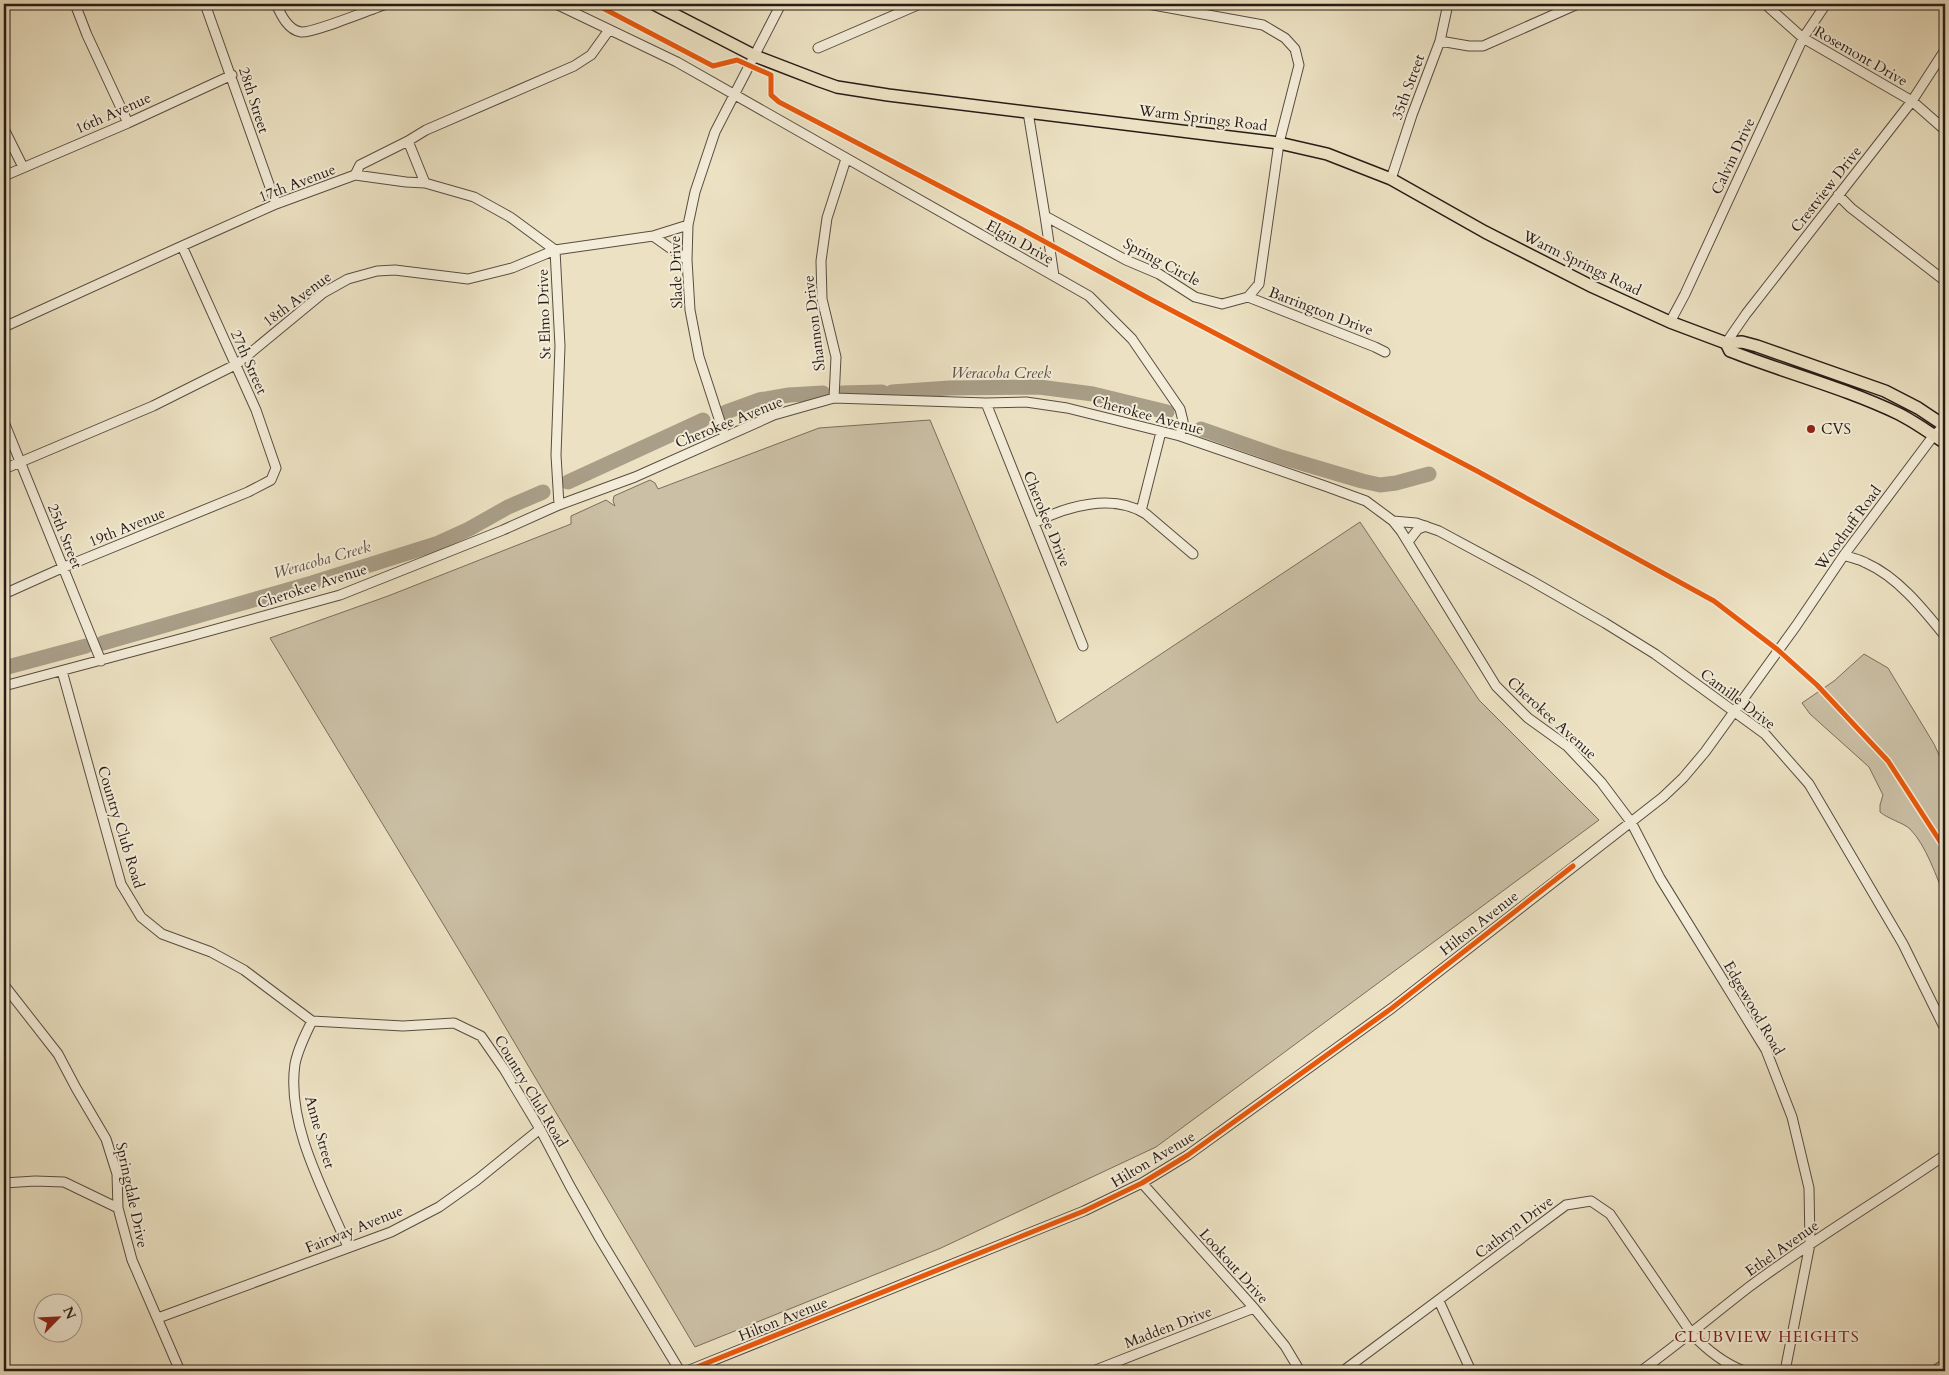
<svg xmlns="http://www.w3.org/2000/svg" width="1949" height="1375" viewBox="0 0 1949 1375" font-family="Cardo,serif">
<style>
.green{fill:#cbc0a6;stroke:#796e5e}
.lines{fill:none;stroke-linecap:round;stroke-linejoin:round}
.river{stroke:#a99e88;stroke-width:15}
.minor-casing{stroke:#584d41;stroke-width:11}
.major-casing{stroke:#271b16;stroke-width:14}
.minor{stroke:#f3ecd8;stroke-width:9}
.major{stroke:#ece2c3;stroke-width:11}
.cycleway-casing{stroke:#f3ecd8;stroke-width:8}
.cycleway{stroke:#e8590c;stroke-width:5}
.poi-dot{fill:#8f2418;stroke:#f3ecd8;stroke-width:2}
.labels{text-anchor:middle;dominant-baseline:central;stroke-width:4;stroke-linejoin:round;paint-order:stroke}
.street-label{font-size:15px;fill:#271b16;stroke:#f3ecd8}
.poi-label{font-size:15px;fill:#271b16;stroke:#f3ecd8;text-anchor:start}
.water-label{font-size:16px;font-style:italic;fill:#5b4f44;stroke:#f3ecd8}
.neighbourhood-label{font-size:16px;letter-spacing:1px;fill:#7a1f14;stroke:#f3ecd8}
</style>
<rect width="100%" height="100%" fill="#ece2c3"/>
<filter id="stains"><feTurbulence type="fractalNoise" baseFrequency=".004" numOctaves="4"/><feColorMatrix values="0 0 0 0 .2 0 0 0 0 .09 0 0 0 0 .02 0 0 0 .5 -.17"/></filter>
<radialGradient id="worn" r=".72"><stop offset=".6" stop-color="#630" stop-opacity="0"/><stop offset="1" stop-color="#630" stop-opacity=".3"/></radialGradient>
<path class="green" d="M930,420l127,303 303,-201 119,178 120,120 -443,327 -215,101 -246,99 -204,-344 -221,-365 118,-42 183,-72v-8l35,-16 9,6 -2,-5 1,-5 36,-16 5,3 3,6 161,-61z
M1864,654l24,14 46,76 11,24v130c-8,-20 -19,-53 -35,-69 -6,-6 -22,-10 -30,-17v-7l3,-10 -14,-28 -59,-53 -8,-11 32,-22z"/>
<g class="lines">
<path class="river" d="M892,392l57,-4 90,-1 54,7 74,18
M842,393l40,-1
M726,412l33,-12 30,-5 34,-2
M1201,429l80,28 81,24 18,4 16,-2 33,-9
M568,482l135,-62
M103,643l209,-60 124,-39 33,-15 39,-22 35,-15
M4,668l82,-22"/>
<defs>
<path id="minor" d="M75,4l12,31 41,88
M205,4l71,200
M276,4c5,11 12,26 25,28 13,1 70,-23 86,-28
M556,4l121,58 412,234 43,43 48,70 3,12 -3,15
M1765,4l38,34 109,63 33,29
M1440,41l29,5h14l95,-42
M818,48l102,-44
M1028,112l17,104 81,44 33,14 36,23 27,7 26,-7 11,-13 20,-141 20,-78 -4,-16 -10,-11 -22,-13 -115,-21
M4,129l19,38
M408,141l17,42
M355,175l51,7 19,1 49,14 36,20 45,33 5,96 -4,109 3,50
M4,176l124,-53 104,-48
M1391,179l21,-64 28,-74 8,-37
M1838,195l13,13 94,73
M1045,216l9,60
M653,236l34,24
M1248,297l127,50 10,5
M1670,322l15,-28 118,-256 23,-34
M4,327l178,-81 94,-42 79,-29 5,-10 48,-24 18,-11 148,-64 17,-11 18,-25
M1726,343l20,-29 166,-213 33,-51
M834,398l2,-41 -14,-58 -1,-38 6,-43 19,-59
M986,403l97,243
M4,422l97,239
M725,437l-26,-80 -9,-47 -3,-50 1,-35 7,-33 20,-60 66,-128
M4,469l149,-63 84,-42 86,-71 25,-14 29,-8 18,-1 73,9 44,-11 43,-18 98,-14 35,-11
M1141,511l20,-79
M1393,521l23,2 23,8 91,49 75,43 50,31 110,80 44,50 94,160 42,85
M1034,523c32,-17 79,-30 112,-9l47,40
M1408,542l10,-13 8,-3
M1844,555c7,3 15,4 22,8 32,14 58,47 79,73
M4,594l58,-26 186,-76 23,-12 5,-12 -20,-58 -74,-164
M62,671l59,213 20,33 21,17 49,18 33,18 68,51 91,5 51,-3 27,13 23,33 36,60 30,57 30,53 80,132
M4,686l187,-50 149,-41 163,-65 56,-25 76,-28 139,-62 60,-17 152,5 40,-1 41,6 113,28 145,50 41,15 27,20 8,10 95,155 32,32 39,28 34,36 30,40 29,56 106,172 26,67 17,71 1,56 -25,127
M4,985l54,69 18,34 30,51 11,35 1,34 14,52 48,111
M312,1021c-7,14 -14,28 -17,43 -9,61 30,129 53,183
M4,1183l31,-2 29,1 54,26
M1142,1183l112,125 31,38 15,25
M1439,1301l32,70
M158,1318l233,-86 48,-25 38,-27 63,-51
M687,1371l397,-160 58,-28 46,-28 204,-147 239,-186 32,-25 20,-19 22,-26 91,-126 48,-71 90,-120 11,-9
M1093,1371l161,-63
M1343,1371l223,-166 25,-4 19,13 82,120c15,16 31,29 52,37
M1641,1371c37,-27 72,-56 108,-84 63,-47 131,-87 196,-132
M1934,1371l11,-7"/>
<path id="major" d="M654,4l101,52 65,25 17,6 51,8 391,48 48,11 64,25 94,53 108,55 77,35 56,21 16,-1 15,4 128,45 33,17 27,18
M1726,343l4,8c56,22 115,37 169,63 16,8 31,19 46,29"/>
</defs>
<use href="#minor" class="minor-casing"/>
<use href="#major" class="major-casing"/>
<use href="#minor" class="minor"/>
<use href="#major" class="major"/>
<defs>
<path id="cycleway" d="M595,4l118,62 24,-6 34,15v20l8,7 237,124 134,73 327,172 237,130 64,49 39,35 71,76 57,88
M687,1371l397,-160 58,-28 46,-28 204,-147 181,-142"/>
</defs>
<use href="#cycleway" class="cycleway-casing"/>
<use href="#cycleway" class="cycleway"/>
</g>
<circle class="poi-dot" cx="1811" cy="429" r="5"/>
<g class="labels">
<g class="street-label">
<text transform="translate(1861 56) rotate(30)">Rosemont Drive</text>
<text transform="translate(1408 87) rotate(-70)">35th Street</text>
<text transform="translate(254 100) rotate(72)">28th Street</text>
<text transform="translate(113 113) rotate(-24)">16th Avenue</text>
<text transform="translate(1203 118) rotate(7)">Warm Springs Road</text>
<text transform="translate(1733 156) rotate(-65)">Calvin Drive</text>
<text transform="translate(297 183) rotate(-21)">17th Avenue</text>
<text transform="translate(1826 189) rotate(-52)">Crestview Drive</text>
<text transform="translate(1020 242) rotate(29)">Elgin Drive</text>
<text transform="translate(1162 262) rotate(28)">Spring Circle</text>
<text transform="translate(1582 263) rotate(26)">Warm Springs Road</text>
<text transform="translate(676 272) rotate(-92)">Slade Drive</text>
<text transform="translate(297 299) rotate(-37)">18th Avenue</text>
<text transform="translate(1321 311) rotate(21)">Barrington Drive</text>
<text transform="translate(544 314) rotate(-92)">St Elmo Drive</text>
<text transform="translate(814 323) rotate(-97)">Shannon Drive</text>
<text transform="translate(249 362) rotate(66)">27th Street</text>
<text transform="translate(1148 415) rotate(15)">Cherokee Avenue</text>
<text transform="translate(729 422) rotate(-22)">Cherokee Avenue</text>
<text transform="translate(1047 519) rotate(68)">Cherokee Drive</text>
<text transform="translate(127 527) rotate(-22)">19th Avenue</text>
<text transform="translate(1848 528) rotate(-54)">Woodruff Road</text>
<text transform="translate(65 536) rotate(68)">25th Street</text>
<text transform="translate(312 586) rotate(-18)">Cherokee Avenue</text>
<text transform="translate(1738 699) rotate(37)">Camille Drive</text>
<text transform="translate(1552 718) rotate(42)">Cherokee Avenue</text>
<text transform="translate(121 827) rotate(73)">Country Club Road</text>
<text transform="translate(1479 923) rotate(-38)">Hilton Avenue</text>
<text transform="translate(1754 1008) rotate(60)">Edgewood Road</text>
<text transform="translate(531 1091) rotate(59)">Country Club Road</text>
<text transform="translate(320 1132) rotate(74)">Anne Street</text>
<text transform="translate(1153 1159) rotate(-31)">Hilton Avenue</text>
<text transform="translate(132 1195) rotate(78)">Springdale Drive</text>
<text transform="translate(1514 1227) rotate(-37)">Cathryn Drive</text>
<text transform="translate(354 1229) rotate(-22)">Fairway Avenue</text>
<text transform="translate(1782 1248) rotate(-35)">Ethel Avenue</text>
<text transform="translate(1234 1266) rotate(48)">Lookout Drive</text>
<text transform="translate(783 1319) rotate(-22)">Hilton Avenue</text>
<text transform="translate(1168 1327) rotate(-21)">Madden Drive</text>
</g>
<g class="poi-label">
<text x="1821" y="429">CVS</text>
</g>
<g class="water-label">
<text x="1001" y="373">Weracoba Creek</text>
<text transform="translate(322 560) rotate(-16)">Weracoba Creek</text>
</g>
<g class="neighbourhood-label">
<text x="1767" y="1337">CLUBVIEW HEIGHTS</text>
</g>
</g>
<rect width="1949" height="1375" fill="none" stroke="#ece2c3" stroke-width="20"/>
<rect x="5" y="5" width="1939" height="1365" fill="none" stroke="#271b16" stroke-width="2.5"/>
<rect x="10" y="10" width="1929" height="1355" fill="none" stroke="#271b16"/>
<g transform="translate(58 1318) rotate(66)"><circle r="24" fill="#f3ecd8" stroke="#a1988a"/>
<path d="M0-4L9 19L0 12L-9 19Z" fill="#8f2418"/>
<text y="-8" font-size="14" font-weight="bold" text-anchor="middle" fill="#271b16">N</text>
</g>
<rect width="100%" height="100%" filter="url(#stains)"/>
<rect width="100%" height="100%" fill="url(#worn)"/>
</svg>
